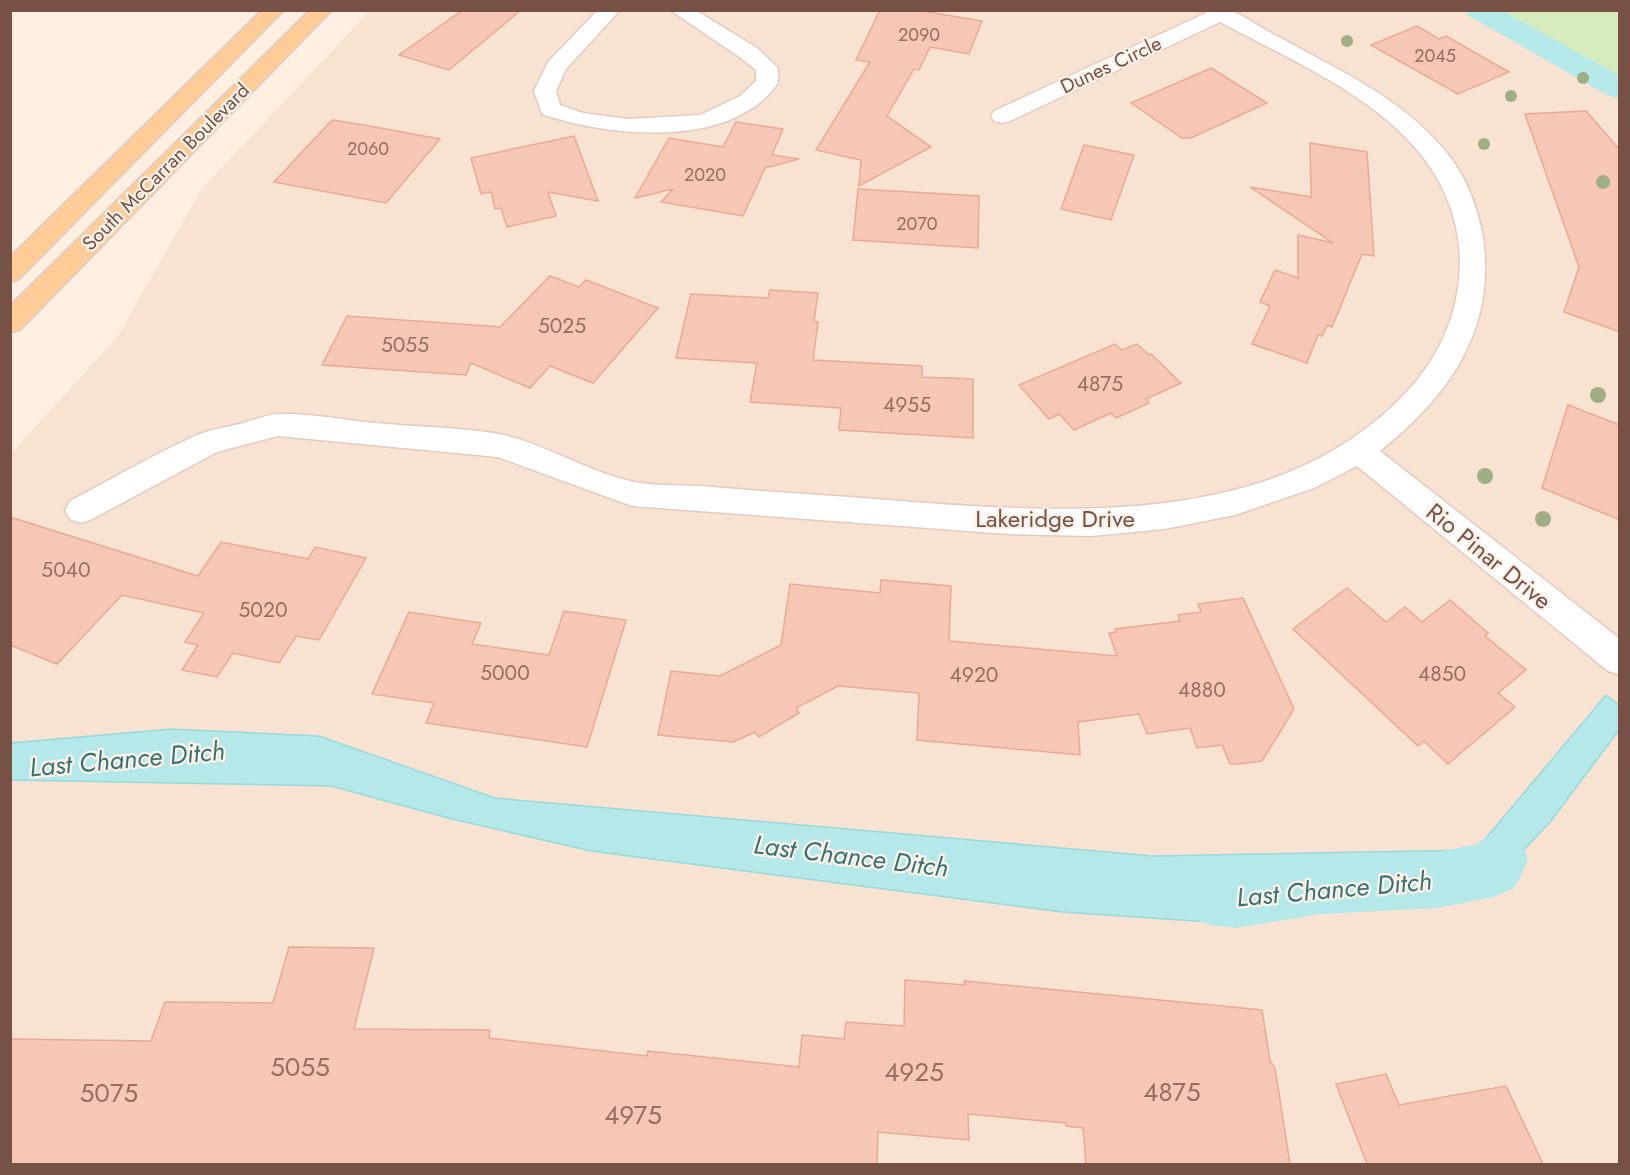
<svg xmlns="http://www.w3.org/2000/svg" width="1630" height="1175" viewBox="0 0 1630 1175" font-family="Jost,sans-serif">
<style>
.residential{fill:#f8e2d1}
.green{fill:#d7ecbe}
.water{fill:#b4e8e9;stroke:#99dadc;stroke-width:1.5}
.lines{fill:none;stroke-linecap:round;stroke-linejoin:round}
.canal{fill:#b4e8e9;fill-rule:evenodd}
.building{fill:#f6c7b6;stroke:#eaaa95;stroke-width:1.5}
.minor-casing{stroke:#e5cbbf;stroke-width:3}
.major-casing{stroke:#d9cecb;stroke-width:3}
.minor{fill:#fff;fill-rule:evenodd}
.major{fill:#ffcb97;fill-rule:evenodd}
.tree{fill:#a0ae85}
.labels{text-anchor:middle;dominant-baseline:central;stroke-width:4.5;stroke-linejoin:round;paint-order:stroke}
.far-number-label{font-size:18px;fill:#976e62}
.far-street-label{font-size:20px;fill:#775146;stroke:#fff3e9}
.number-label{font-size:21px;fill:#976e62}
.street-label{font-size:24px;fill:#775146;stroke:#fff3e9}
.water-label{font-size:26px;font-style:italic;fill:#357476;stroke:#fff3e9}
.near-number-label{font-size:26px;fill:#976e62}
</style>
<rect width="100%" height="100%" fill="#feefe1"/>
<path class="residential" d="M370,11h1118l131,75v1078h-1608l-1,-709 108,-119 83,-146z"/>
<path class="green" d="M1488,11h131v75z"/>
<path class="water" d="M1472,11h22l125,68v9z
M1606,695l13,10v25l-68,91 -50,53 -226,18 -35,32 -178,-12 -471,-61 -139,-32 -121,-33 -320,-6v-37l160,-14 148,7 176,62 658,58 323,-6z"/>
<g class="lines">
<path class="canal" d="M1465,10h36l119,66v22l-11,-2 -140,-80z
M1501,832l19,8 8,19 -8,19 -7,11 -20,8 -55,11 -117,6 -85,14 -26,-3 -20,-8 -8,-20 8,-20 20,-8 26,3 85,-14 117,-6 40,-8 4,-4z"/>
</g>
<path class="building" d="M463,10h58l-72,60 -50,-15z
M880,10h37l65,11 -13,33 -39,-7 -11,23 -5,-1 -27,47 44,31 -72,39 2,-26 -45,-10 54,-88 -14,-2z
M1417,26l22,13 7,-3 63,36 -51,22 -87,-49z
M1211,68l56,35 -76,35h-9l-51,-35z
M1586,111l34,39v182l-56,-20 15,-45 -54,-153z
M332,120l32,5 76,14 -54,64 -112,-21z
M736,122l47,7 -11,26 27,4 -34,9 -22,48 -82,-14 12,-13 -38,9 34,-60 54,9z
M574,136l24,65 -50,-9 8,24 -49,11 -6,-19 -6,1 -4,-17 -10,2 -10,-36z
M1310,143l57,9 7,104 -12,-2 -30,73 -5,-2 -5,11 -4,-1 -11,28 -55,-19 18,-38 -10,-4 15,-32 23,8v-43l35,8 -83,-56 61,10z
M1084,145l50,10 -23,65 -50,-11z
M858,189l121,7 -1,52 -125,-8z
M550,276l29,11 7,-7 72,28 -65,75 -43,-17 -20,22 -59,-25 -5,12 -144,-10 25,-49 153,11z
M770,290l48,3 -4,28 4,1 -5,38 109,6v11l51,2v59l-134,-8 2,-22 -91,-6 7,-39 -81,-5 15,-64 77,4z
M1115,344l7,6 15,-6 12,11 2,-1 30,29 -35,16 3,4 -33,15 -5,-5 -37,17 -15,-16 -10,5 -30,-34z
M1568,405l52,20v95l-78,-32z
M10,517l188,59 23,-34 87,17 7,-12 51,11 -47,82 -23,-4 -17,27 -46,-10 -16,24 -35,-7 16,-25 -13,-3 19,-29 -82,-18 -65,69 -47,-19z
M881,580l70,6 -2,55 168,15 -8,-23 7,-1 -1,-3 65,-8 -2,-6 23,-3 -3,-8 45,-6 51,111 -32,52 -24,3h-8l-8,-19 -25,3 -7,-20 -43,6 -8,-20 -61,8 2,33 -163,-15 2,-47 -81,-7 -42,22 3,5 -40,24 -4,-5 -22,10 -75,-7 13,-64 49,5 61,-31 9,-61 90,9z
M1347,588l39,34 19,-15 17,15 28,-22 38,33 -3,3 41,34 -28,23 17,14 -67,57 -24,-23 -6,5 -125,-117z
M564,611l62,9 -39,127 -161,-24 8,-20 -62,-9 37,-82 72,11 -9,21 77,11z
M289,947l85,1 -20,81 136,1 -1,8 158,18 1,-5 151,16 3,-32 42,4 2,-17 58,4 1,-46 60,5 -1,-4 298,29 8,51 5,7 15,96h-204l-3,-36 -17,-2v-3l-98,-9 1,26 -91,-8 -1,32h-867v-125l141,2 14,-39 108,1z
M1386,1074l13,31 107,-19 37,78h-176l-31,-80z"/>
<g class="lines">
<defs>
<path id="minor" d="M598,10h22l-54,59 -10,22 4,14 23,8 45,6 72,-4 40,-19 16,-15v-11l-15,-12 -71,-48h25l62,38 21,20v15c-46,67 -170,54 -236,31l-8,-23 14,-29z
M1204,10c8,0 20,-1 27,1 10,3 19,10 28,15 21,12 43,23 64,35 45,24 90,50 123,91 20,24 32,56 37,86 13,92 -34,158 -103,213l240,188v36l-12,-4 -251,-205 -43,22 -79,27 -70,14 -74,7 -82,-2 -377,-28 -134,-49 -220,-21 -61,16 -125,67 -11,4 -11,-4 -5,-9 5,-9c42,-22 84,-47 127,-66 15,-6 31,-8 46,-12 12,-3 25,-9 37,-9 30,-1 65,6 95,9 41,4 84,4 124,11 44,9 91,39 135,48 21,4 45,3 67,4 44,4 89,7 133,10 189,13 437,49 578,-110 42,-48 60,-115 39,-177 -32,-97 -148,-142 -231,-187l-210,99 -8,2 -8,-2 -3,-5 3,-5 212,-98z"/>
<path id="major" d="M262,10h22l-265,269 -9,3v-25z
M310,10h22l-312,320 -10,2v-26z"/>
</defs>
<use href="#minor" class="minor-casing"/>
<use href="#major" class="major-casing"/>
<use href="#minor" class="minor"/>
<use href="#major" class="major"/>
</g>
<g class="tree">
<circle cx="1347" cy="41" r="6"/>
<circle cx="1583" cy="78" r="6"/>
<circle cx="1511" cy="96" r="6"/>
<circle cx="1484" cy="144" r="6"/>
<circle cx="1603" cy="182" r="7"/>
<circle cx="1598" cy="395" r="8"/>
<circle cx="1485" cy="476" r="8"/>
<circle cx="1543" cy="519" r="8"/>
</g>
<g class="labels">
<g class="far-number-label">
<text x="919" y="35">2090</text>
<text x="1435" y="56">2045</text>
<text x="368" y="149">2060</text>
<text x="705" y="175">2020</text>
<text x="917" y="224">2070</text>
</g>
<g class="far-street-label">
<text transform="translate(1111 65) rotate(-25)">Dunes Circle</text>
<text transform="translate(166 167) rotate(-45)">South McCarran Boulevard</text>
</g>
<g class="number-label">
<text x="562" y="326">5025</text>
<text x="405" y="345">5055</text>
<text x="1100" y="384">4875</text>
<text x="907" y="405">4955</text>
<text x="66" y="570">5040</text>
<text x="263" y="610">5020</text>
<text x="505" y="673">5000</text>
<text x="1442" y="674">4850</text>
<text x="974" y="675">4920</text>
<text x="1202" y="690">4880</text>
</g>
<g class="street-label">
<text x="1055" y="518">Lakeridge Drive</text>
<text transform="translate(1489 556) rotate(39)">Rio Pinar Drive</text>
</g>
<g class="water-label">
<text transform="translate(127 759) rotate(-5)">Last Chance Ditch</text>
<text transform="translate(851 856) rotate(7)">Last Chance Ditch</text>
<text transform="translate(1334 889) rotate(-5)">Last Chance Ditch</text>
</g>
<g class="near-number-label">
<text x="300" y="1067">5055</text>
<text x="914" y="1072">4925</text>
<text x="1172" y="1092">4875</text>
<text x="109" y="1093">5075</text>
<text x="633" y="1115">4975</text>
</g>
</g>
<rect width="1630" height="1175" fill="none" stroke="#775146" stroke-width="24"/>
</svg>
